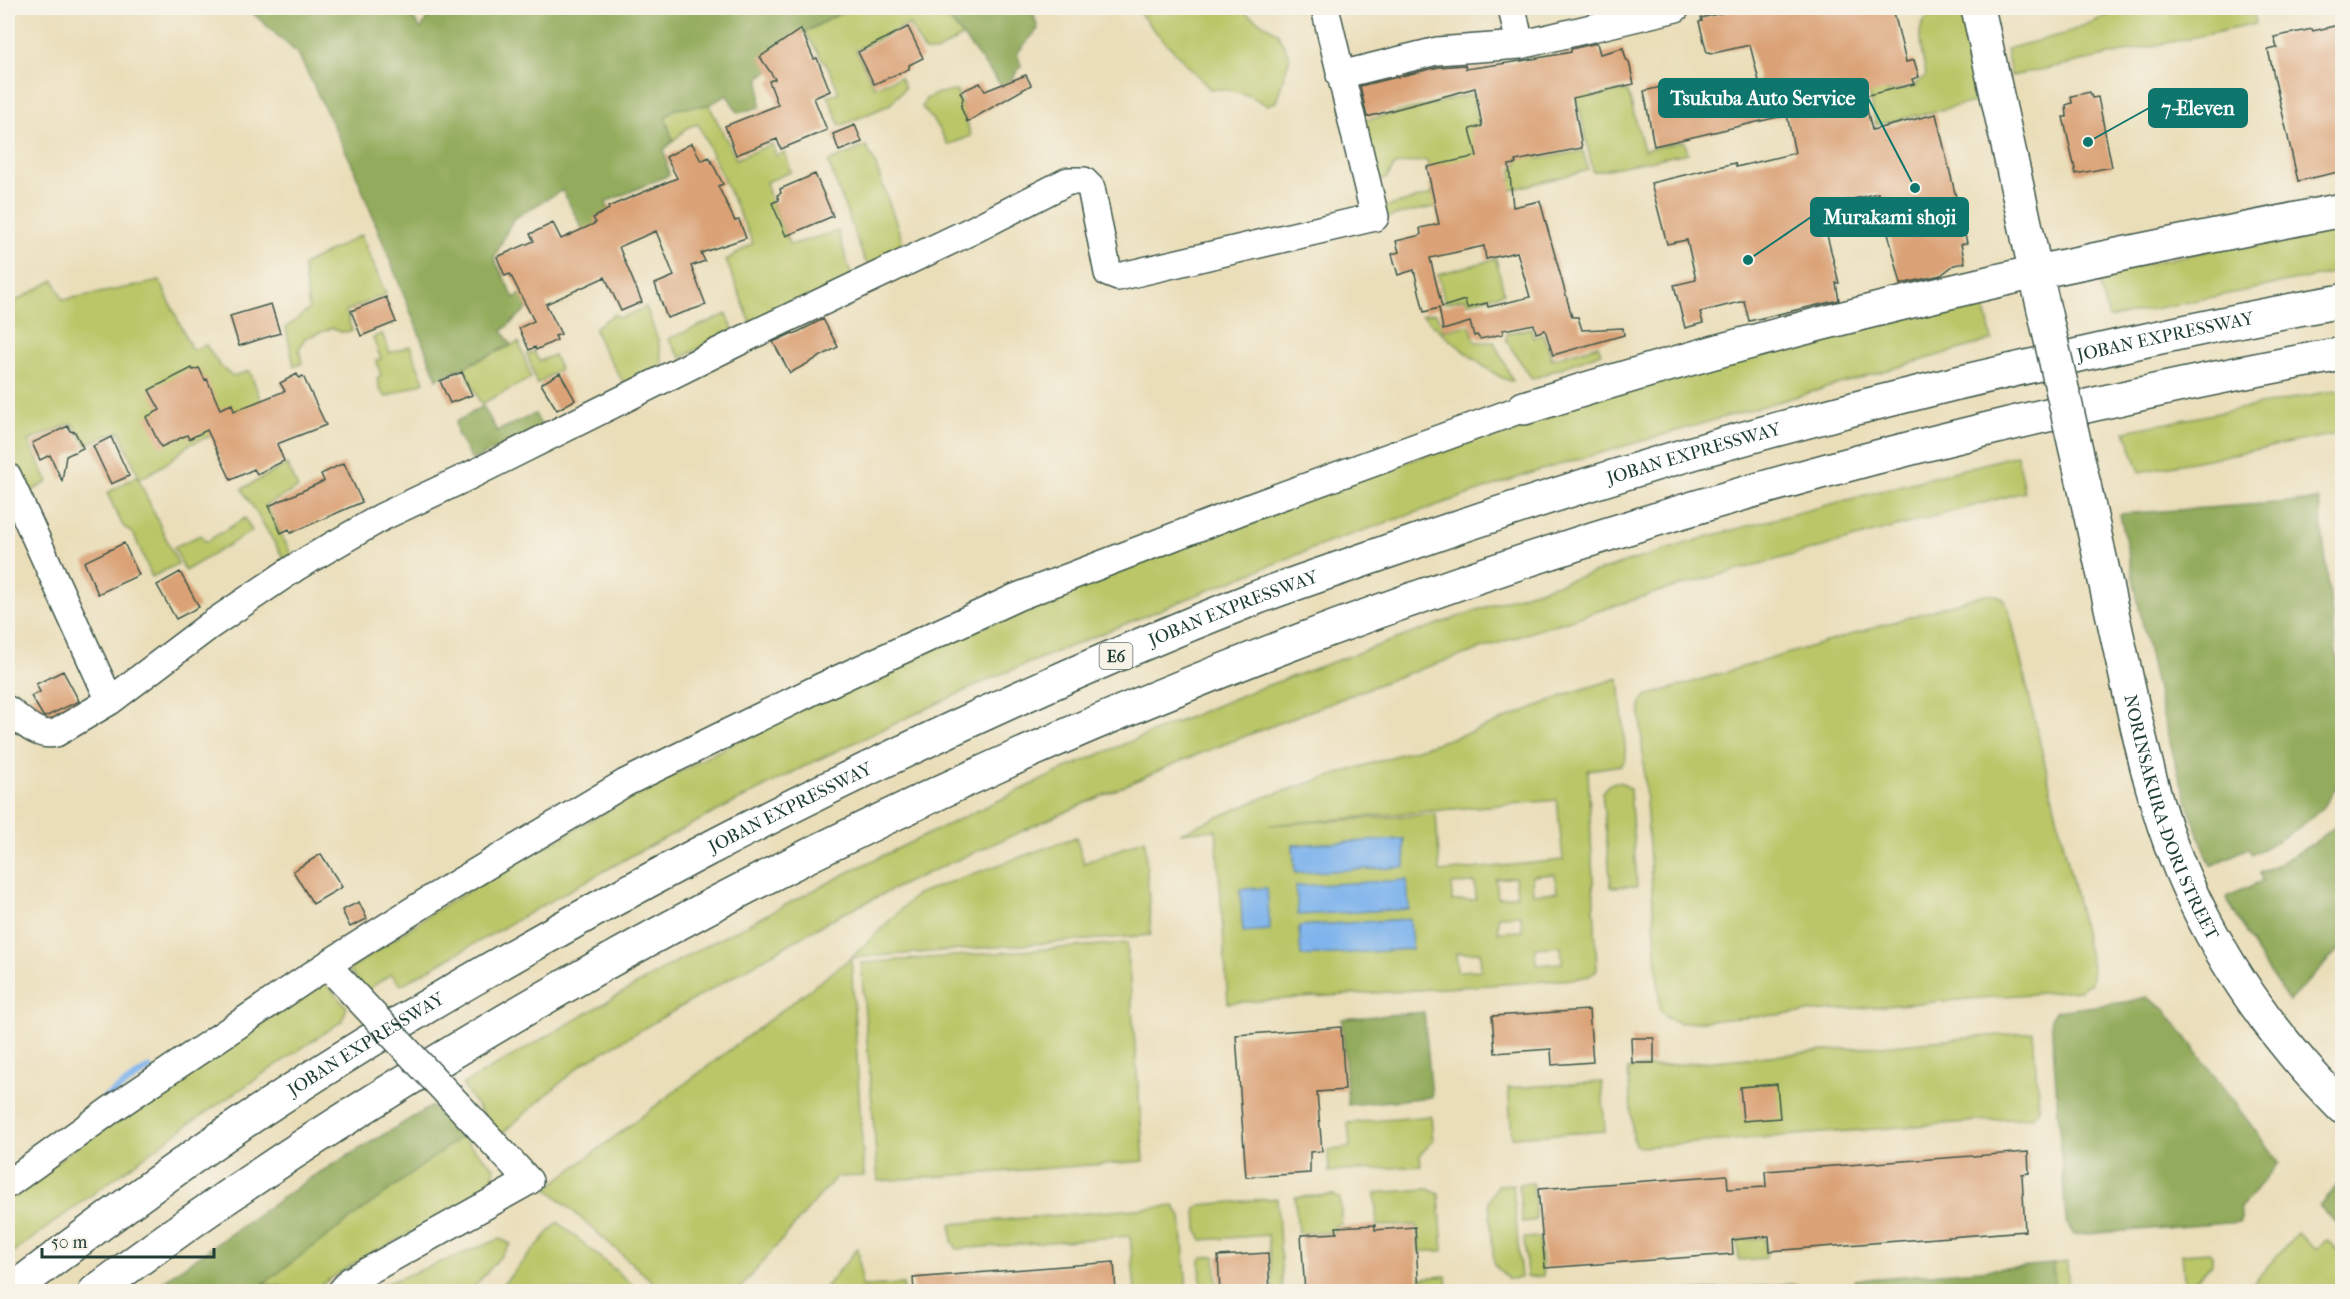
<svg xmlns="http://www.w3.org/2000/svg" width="2350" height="1299" viewBox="0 0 2350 1299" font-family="'IM FELL French Canon',serif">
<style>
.green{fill:#bac668;stroke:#6c824e;stroke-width:1.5;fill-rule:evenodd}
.forest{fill:#93ab5c;stroke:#597448;stroke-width:1.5}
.water{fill:#7eb3ec;stroke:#4e7890;stroke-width:1.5}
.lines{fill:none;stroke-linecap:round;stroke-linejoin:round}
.stream{stroke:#7eb3ec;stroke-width:7}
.building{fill:#daa276;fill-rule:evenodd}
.minor-casing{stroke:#3d5548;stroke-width:30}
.tertiary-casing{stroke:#3d5548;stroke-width:36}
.motorway-casing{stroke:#3d5548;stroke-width:36}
.minor{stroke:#fff;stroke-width:27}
.tertiary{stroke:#fff;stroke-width:33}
.motorway{stroke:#fff;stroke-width:33}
.minor-bridge-casing{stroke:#3d5548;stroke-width:30;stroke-linecap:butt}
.tertiary-bridge-casing{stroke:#3d5548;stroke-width:36;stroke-linecap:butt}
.minor-bridge{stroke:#fff;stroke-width:27}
.tertiary-bridge{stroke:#fff;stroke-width:33}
.labels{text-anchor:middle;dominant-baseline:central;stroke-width:6;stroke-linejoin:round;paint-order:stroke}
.shield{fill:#f7f3e8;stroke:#60746a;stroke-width:1.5}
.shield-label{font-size:16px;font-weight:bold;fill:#1f3d34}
.street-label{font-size:18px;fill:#1f3d34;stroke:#f7f3e8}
.leader{fill:none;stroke:#0f766e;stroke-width:2}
.callout-dot{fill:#0f766e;stroke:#f7f3e8;stroke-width:2}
.callout{fill:#0f766e;stroke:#0f766e;stroke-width:2}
.callout-label{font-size:20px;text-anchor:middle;font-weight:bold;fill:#fff}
</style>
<rect width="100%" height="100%" fill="#f7f3e8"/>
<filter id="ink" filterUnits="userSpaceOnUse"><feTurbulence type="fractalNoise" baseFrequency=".0167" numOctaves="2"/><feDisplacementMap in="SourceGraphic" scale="12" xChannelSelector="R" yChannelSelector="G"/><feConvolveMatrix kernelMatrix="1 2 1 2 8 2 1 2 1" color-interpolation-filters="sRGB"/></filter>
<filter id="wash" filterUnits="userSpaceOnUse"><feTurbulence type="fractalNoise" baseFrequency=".008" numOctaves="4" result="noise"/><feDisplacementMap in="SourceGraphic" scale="24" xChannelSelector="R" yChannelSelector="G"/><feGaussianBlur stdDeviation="1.35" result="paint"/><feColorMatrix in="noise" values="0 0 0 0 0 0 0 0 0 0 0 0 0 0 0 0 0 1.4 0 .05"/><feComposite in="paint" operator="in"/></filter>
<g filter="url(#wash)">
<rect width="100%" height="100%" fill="#eadeb9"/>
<path class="green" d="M850,8h65l10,8 24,4 14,16 -27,16 -12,-1 -15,-27 -53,26 18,37 26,-10 5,11 -16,17 -49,21 -12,-30 11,-4 -9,-21 -25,-39z
M1136,8h101l40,24 13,25 -14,45 -9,3c-22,-12 -31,-16 -57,-16l-58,-61z
M1960,8l18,76 1,17 -103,24 -12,-56 16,-5 7,28 30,-6v-3l9,-8c-2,-15 -14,-49 3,-58 9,-5 21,-7 31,-9z
M2116,8h137l3,16 -245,52 -5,-27 58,-15 52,-22z
M1570,63l15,12 8,22 26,-6 9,1 16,58 40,-9 4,12 -95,19z
M957,91l14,45 -23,9 -9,-17 -17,-21 4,-8 12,-6z
M1473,94l12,71 11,17 16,-2v-12l6,-3 -1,-7 16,-14 5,15 45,-8 5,19 -97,25 -109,23 -3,-9 53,-15 -5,-34 -32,5 -8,13 -12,5 -13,-62z
M709,105l27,54 36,-15 4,12 9,-4 6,20 -25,10 5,19 19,44 48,-14 14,47 -100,48 -26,-66 27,-17 -55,-119 -10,3 -15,14 -8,-23 10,-9z
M866,146l9,17 31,88 -33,16 -8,-6 -37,-99z
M2342,223v48l-233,47 -12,-44z
M361,235l25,59 -40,17 6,20 -11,1 -9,-4 -27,10 -6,11 3,14 -8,4 -8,-39 23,-19 -6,-44z
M1496,259l8,34 -37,10 -1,-5 -21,5 -7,-29z
M54,280l9,20 97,-19 32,69 14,-5 14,21 13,10 17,-5 8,23 16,32 -61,9 -23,9 -23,19 -27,16 -21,-48 -33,14 -14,-22 -44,18 20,41 -23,13 -17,-40v-150z
M1983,300l9,40 -461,133 -204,70 -81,32 -254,103 -183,86 -171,88 -237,133 -10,-11 -25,17 -17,-21 89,-61 175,-102 175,-93 184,-82 268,-112 342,-119 210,-58z
M646,307l12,33 5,25 -38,20 -22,-36 -9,-21 21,-14 5,4z
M1436,313l7,18 26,-6 7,17h18l19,39c-15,2 -77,-53 -91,-66z
M727,314l6,16 -52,28 -13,-19z
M1531,328l2,10 10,-4 9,25 46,-14 3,8 -69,26 -26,-39 1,-7z
M382,333l8,20 20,-7 14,36 -38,15 -6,-7 -3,-11 4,-4 -5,-15 5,-1 -8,-21z
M519,342l12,36 -50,26 -17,-37z
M534,352l5,9 15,-6 6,14 -23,15 -10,-30z
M2342,389v44l-202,39 -15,-41z
M2017,455l7,37 -359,98 -127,40 -138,46 -224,87 -264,117 -76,37 -254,147 -83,72 -37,-51 228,-131 169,-87 210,-100 183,-76 245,-88 213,-67z
M287,464l11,24 -32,17 28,54 -8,3 -44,-73z
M137,476l41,88 -26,13 -18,-42 -11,-9 -16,-33z
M245,518l7,13 -67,40 -11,-24 27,-12 5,7z
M1986,594c12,0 19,4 23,16l84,360 -2,13 -12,7 -399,33 -13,-5 -7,-8 -20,-298 1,-9 5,-7z
M1619,678l7,81 -5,6 -33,5 9,200 -8,6 -15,3 -346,24 -12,-173 -36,3 85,-36 212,-67 93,-37zM1557,800l6,60 -123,12 -4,-58 -167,11zM1404,839l1,28 -110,5 -2,-27zM1555,874l2,18 -24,2 -1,-18zM1515,877l2,18 -19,3 -2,-19zM1475,883l1,17 -24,1v-17zM1521,915l1,16 -24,1v-16zM1409,919l2,30 -110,7 -2,-30zM1561,946l1,17 -26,2 -1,-17zM1480,952l1,18 -24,1 -1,-18z
M1615,782l8,1 7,6 7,97 -26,1 -9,-95 6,-7z
M1076,837l8,26 61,-24 6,96 -300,23 13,218 -28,1 -98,114h-75l-116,-103 304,-230 66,-64z
M1127,943l17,218 -266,20 -17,-218z
M324,982l23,25 -5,14 -156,105 -178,130v-58l76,-57z
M2033,1032l6,77 -6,8 -393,30 -5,-3 -2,-6 -5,-69z
M1602,1082l3,49 -93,6 -4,-49z
M1431,1116l2,25 -13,14 1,11 -92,6 -1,-21 22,-4 -2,-24z
M462,1136l4,5 28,26 -1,22 -138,74 -44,28 -48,-7z
M1533,1183l3,37 -14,2 -3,-38z
M1513,1184l8,94 -13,1 -14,-15 -5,-63 8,-16z
M1428,1189l11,5 4,57h-24l-2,-26 -40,1 -2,-33z
M1334,1195l6,4 2,25 -7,1v7l-37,1 -3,-36z
M1277,1198l6,93h-10l-5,-56 -66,5 -5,-10 -1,-21 4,-4z
M1174,1206l7,10 6,75h-52l-5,-55 -173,13 -5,-8 -1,-17z
M558,1222l82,69h-143z
M2297,1233l20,17 9,-10 16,13v38h-96z
M1539,1237l4,39 -16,1 -3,-39z
M1765,1238l1,20 -27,2 -2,-20z
M500,1239l11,5 -40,47h-104z
M858,1248l4,38 41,-2 1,7h-82z
M2209,1252l3,3v8l-27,28 -3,-37z
M1215,1256l2,35h-16l-1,-31 3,-3z
M2067,1262l2,29h-14l-2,-27z
M1446,1276l1,15h-26v-13z"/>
<path class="forest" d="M247,8h158l16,21 12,-21h417l-45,24 -15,12 3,15 -33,17v31l-22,6 -11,-18 -18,10 -34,4 -10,8 8,24 -9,9 5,25 -63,27 6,23 -26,11 -24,-46 -49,29 -19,39 20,40 13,-8 5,14 -30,27 9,14 -74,34 -85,-215 -54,-110z
M915,8h117l6,21 -21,24 4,13 -17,23 -54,-69 -25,-4z
M483,406l14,25 38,-17 8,15 -71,31 -15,-26 -1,-12z
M2319,500l23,205v66c-11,44 -53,63 -90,84l-4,-7 -37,18c-47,-113 -66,-234 -91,-352z
M2342,820v126l-53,55 -27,-39 -36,-65 36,-16 -2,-8c30,-15 58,-30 82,-53z
M2146,997l19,12 114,154 -38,44 -1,15 -166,13 -8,-13 -15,-205 5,-6 70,-9z
M1424,1012l8,85 -84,8 -6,-86z
M432,1106l30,30 -199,148 48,7h-162l163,-114z
M2342,1179v50l-22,-22z
M2053,1264l2,27h-200l-1,-11z
M1796,1284l1,7h-106z"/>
<path class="water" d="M1404,839l1,28 -110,6 -2,-28z
M1407,880l2,29 -111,6 -2,-29z
M1267,888l3,42 -27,2 -3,-43z
M1410,919l2,30 -111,7 -2,-30z"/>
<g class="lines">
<path class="stream" d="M104,1099l45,-31"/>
</g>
<g id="blocks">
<path class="building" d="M1741,8h152l13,54 8,-2 5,17 -7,2 2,5 -50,12 8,34 64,-16 31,129 -6,1 4,19 -11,2 -13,10 -40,9 -23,-91 -58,14 19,76h-3l3,17 -90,21 -5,-20 -44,11 3,11 -18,5 -11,-43 22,-5 -9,-40 -20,4 -16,-61 84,-20 1,4 59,-14 -8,-38 -133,31 -10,-55 25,-6 4,18 86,-22 -9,-36 -40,9 -1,-2 -2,1 -8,-31 3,-1 -1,-3z
M2343,24v147l-45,10 -30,-131 9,-2 -3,-11 38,-8 1,2z
M908,27l15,31 -14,7v4l-35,15 -16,-32z
M801,29l13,30 3,-1 13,33 -16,7 13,32 -46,19 -4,-10 -41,16 -11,-29 53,-21 -9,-24 6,-2 -15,-22z
M1597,43l3,11 23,-6 3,11 3,3 5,22 -61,14 9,50 -67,13 1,3 -7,1 4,42 27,-6 32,116h6l4,13 41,-2 1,7 -71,20 -8,-25 -9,3 -2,-9 -31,6v4l-23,5 -3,-4 -3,1 -4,-14 -27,8 -4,-22 -15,4 -10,-42 -16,5 -6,-21 7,-2 -3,-11 25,-6 -1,-7 19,-4 -12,-57 50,-11 -7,-27 12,-3 -7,-38 -108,29 -7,-31 79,-19 26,-2 1,4 55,-8 50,-9v-3zM1484,246l2,13 31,-7 13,45 -42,10 -1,-4 -20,5 -2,-8 -23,7 -12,-49z
M1026,75l5,10 -64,37 -6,-15 2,-9 -3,-6 20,-9 5,8z
M2090,92l2,6 6,-1 14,70 -36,7 -13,-57h4l-1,-12 6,-2 -1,-7z
M855,125l7,17 -23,9 -6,-17z
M692,143l9,18 8,-4 14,27 -5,2 17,35 4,-1 7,18 -45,15 4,8 -14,5 15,39 -39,13 -12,-34 19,-8 -18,-45 -37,16 23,55 -21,9 -16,-34 -59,27 15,30 -6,2 2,4 -21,10 -1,-3 -6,3 -10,-22 15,-7 -24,-47 -5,2 -8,-19 37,-16 -4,-7 23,-11 8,16 35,-16 -3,-5 16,-9 -1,-2 69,-29 -11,-21z
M815,174l18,42 -47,20 -14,-33 7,-3 -2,-5 4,-2 -1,-4z
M386,297l10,25 -35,14 -10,-25z
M271,304l9,29 -41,13 -9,-30z
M823,319l15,28 -48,26 -17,-31 20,-9 1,1z
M192,368l1,2 6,-2 6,12 2,-1 13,30 12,-5 2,7 51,-20 -5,-8 17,-9 2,4 4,-2 23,49 -49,19 7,17 -27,13 -3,-5 -23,11 -24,-50 -18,9 -2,-4 -26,12 -15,-30 14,-7 -11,-20z
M462,372l10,23 -22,8 -10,-22z
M560,373l15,27 -18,10 -16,-26z
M68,426l2,5 5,1 8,16 -17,8 -4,25 -12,-26 -10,5 -8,-17z
M111,437l18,39 -18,8 -18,-38z
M344,463l18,39 -71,31 -2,-4 -8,4 -12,-27 55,-25 -3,-7z
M124,543l15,32 -41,19 -14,-32z
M180,572l19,35 -23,12 -19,-34z
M63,671l16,30 -34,16 -2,-1 -12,-20 9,-4 -4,-8z
M321,854l21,33 -29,17 -20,-33z
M359,902l8,17 -17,8 -8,-17z
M1589,1010l4,52 -41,3 -1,-16 -56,4 -3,-37z
M1341,1027l4,63 -28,2 5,59 -12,1v21l-64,4 -10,-142z
M1631,1038h23v25h-22z
M1777,1084l3,34 -37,3 -3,-34z
M2028,1152l1,21 -7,1 3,57 -255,20 -1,-15 -37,4 1,14 -188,14 -7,-79 189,-14 1,14 38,-2 -1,-16z
M1375,1225v5l40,-3 4,65h-114l-4,-57 36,-2 -1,-6z
M1268,1253l2,39h-50l-2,-36z
M1114,1262l2,30h-202l-1,-14z"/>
</g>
</g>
<g filter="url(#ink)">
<use href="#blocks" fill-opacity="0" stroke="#3d5548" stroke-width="1.5"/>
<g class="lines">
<defs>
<path id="minor" d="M1512,8l8,37
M1340,75l97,-24 83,-6 156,-37
M8,477l102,224
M8,710c13,10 30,28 48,23l54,-32 99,-75 87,-59 86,-50 87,-41 279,-139 225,-107 95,-49h16l7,7 17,85 10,4 257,-60 -50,-209
M8,1184l104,-75 221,-148 103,-65 189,-113 192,-94 200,-92 237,-91 270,-98
M341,1292l9,-11 179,-100 -50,-54"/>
<g id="tertiary">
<path d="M1978,8l62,284"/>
<path d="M1524,408c153,-48 308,-89 464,-125 117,-27 236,-49 354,-73"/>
<path id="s1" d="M2084,485c14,63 28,127 42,191 14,64 28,130 54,192 37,89 94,171 162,239"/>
</g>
<g id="motorway">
<path id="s2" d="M10,1292c75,-57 151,-114 229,-167 149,-100 306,-190 465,-274 179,-93 361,-178 549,-252 44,-17 89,-31 133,-47 186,-66 375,-122 567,-168 129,-30 259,-60 389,-83"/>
<path d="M95,1292c141,-107 291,-202 444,-291 452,-262 934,-447 1441,-570 120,-29 241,-56 362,-77"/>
</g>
</defs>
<use href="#minor" class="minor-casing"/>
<use href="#tertiary" class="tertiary-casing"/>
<use href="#motorway" class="motorway-casing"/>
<use href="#minor" class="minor"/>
<use href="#tertiary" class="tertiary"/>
<use href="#motorway" class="motorway"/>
<defs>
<path id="minor-bridge" d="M338,977l141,150"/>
<path id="tertiary-bridge" d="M2040,292l44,193"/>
</defs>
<use href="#minor-bridge" class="minor-bridge-casing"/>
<use href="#tertiary-bridge" class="tertiary-bridge-casing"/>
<use href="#minor-bridge" class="minor-bridge"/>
<use href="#tertiary-bridge" class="tertiary-bridge"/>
</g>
</g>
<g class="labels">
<rect class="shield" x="1099.5" y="643" width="33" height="26" rx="4.5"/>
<g class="shield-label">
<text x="1116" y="656">E6</text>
</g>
<g class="street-label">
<text stroke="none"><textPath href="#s2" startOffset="2378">JOBAN EXPRESSWAY</textPath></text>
<text stroke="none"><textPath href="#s2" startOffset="1892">JOBAN EXPRESSWAY</textPath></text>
<text stroke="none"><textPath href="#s2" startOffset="1406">JOBAN EXPRESSWAY</textPath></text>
<text stroke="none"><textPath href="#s2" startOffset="920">JOBAN EXPRESSWAY</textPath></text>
<text stroke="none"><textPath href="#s1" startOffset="344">NORINSAKURA-DORI STREET</textPath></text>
<text stroke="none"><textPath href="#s2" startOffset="434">JOBAN EXPRESSWAY</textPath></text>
</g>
</g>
<path class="leader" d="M1915 188L1868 98M2088 142L2149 108M1748 260L1811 217"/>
<g class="callout-dot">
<circle cx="1915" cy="188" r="6"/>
<circle cx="2088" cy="142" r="6"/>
<circle cx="1748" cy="260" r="6"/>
</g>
<g class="callout">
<rect x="1659" y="79" width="209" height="38" rx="6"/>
<rect x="2149" y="89" width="98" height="38" rx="6"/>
<rect x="1811" y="198" width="157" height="38" rx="6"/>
</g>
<g class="callout-label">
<text x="1763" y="105">Tsukuba Auto Service</text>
<text x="2198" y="115">7-Eleven</text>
<text x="1890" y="224">Murakami shoji</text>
</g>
<rect width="2350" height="1299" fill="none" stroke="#f7f3e8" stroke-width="30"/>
<path d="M42 1248v9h172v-9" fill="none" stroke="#1f3d34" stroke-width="3"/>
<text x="51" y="1248" font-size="18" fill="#1f3d34" stroke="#f7f3e8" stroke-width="4.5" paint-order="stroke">50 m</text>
</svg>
